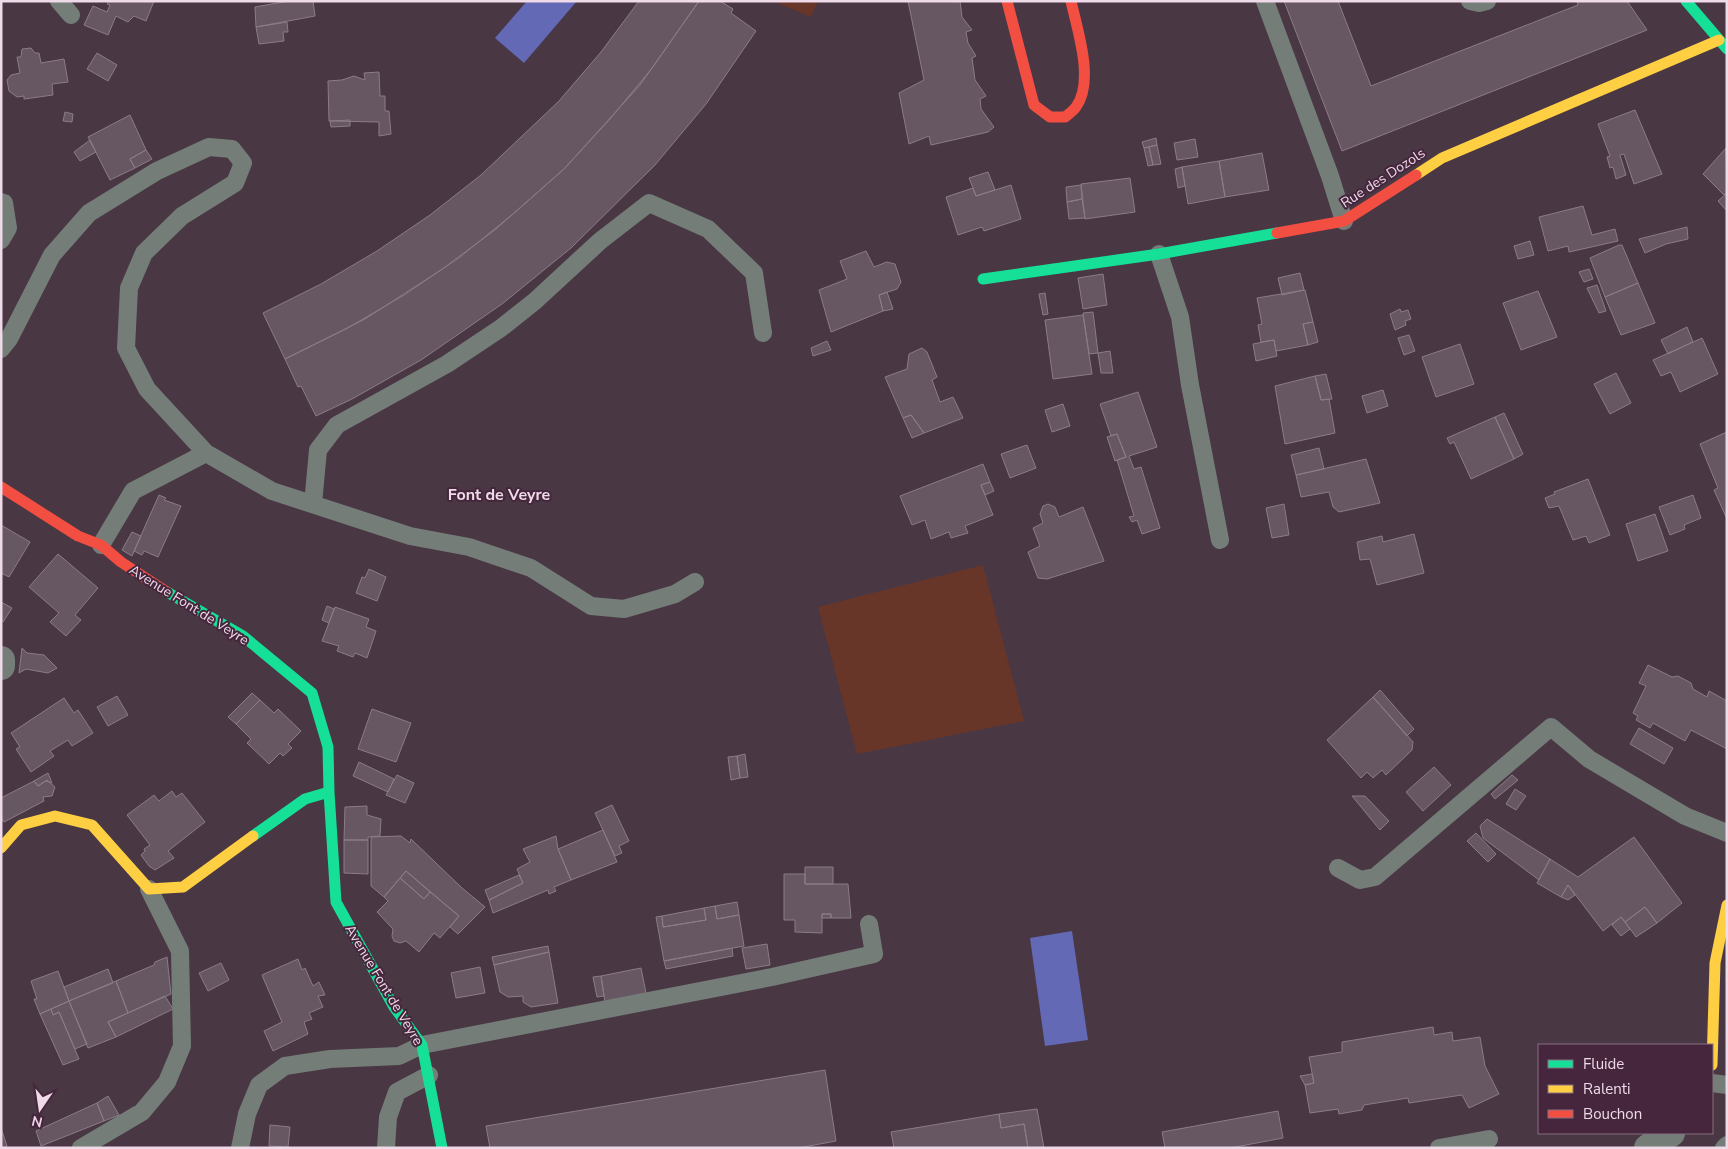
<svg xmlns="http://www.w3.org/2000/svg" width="1728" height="1149" viewBox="0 0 1728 1149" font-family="'Nunito Sans',sans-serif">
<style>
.green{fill:#673629}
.water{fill:#6469b6}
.building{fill:#665762;stroke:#8c7c87}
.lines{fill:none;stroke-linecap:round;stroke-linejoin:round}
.lane{stroke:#747d78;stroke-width:18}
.street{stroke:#747d78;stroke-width:28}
.fast{stroke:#16e098;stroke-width:11}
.slow{stroke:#ffcf43;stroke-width:11}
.jam{stroke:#f24e42;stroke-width:11}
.labels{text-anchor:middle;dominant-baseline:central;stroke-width:4;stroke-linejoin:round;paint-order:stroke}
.street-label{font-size:14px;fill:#eedae8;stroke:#45263c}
.quarter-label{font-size:16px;font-weight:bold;fill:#eedae8;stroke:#45263c}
</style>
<rect width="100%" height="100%" fill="#493744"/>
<path class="green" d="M772,1h46l-7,16z
M983,565l41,156 -167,33 -39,-147z"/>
<path class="water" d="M527,1h50l-53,62 -29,-25z
M1072,931l16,109 -43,6 -15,-108z"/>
<path class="building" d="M109,1h45l-8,20 -12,-5 -6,6 -12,-6 -8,19 -24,-10 9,-19 14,6 3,-7 -3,-1z
M289,1h24l2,15 -59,11 -1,-20z
M639,1h60l-59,84 -76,84 -68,60 -55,41 -76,49 -80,40 -22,-46 58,-29 56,-33 53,-36 51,-40 78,-74 42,-49z
M699,1h21l13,8 -2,4 25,18 -50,73 -51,61 -84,83 -69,56 -81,56 -69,39 -36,17 -15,-30 -3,1 -13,-28 61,-30 58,-34 56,-38 53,-43 51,-45 46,-50 43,-52z
M908,1h52l2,16 10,13 -6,2 2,11 8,13 -4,2 3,22 11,16 -6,3 1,10 13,18 -6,5 -57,13 -2,-9 -20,8 -10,-51 25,-13z
M1284,1h54l33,85 207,-81 -1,-4h50l20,29 -305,121z
M287,22l1,10h-5l1,9 -25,3 -3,-17z
M31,48l4,5h4l2,10 23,-4 4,23 -16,2 1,11 -29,4v-3l-7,1 -8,-6 -2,-11 4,-5 9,-2 -3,-16h4l1,-8z
M97,53l20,12 -9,16 -21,-12z
M379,72l1,24h5v15h4l2,23 -12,2v-14l-50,-1 -1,-40 14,-1 12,-4 11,4 -1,-7z
M1635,110l27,64 -28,10 -10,-30 -4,1 6,20 -10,4 -3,-12 -3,1 -3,-11 3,-1 -12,-32z
M65,112l8,2 -1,8 -9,-1z
M130,115l16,35 -16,9 5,9 -25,12 -22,-43z
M350,120v6l-19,1 -1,-6z
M1156,138l1,7 -13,3 -2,-6z
M1195,139l3,18 -21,3 -3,-17z
M90,140l6,12 -16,9 -6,-9z
M1157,145l4,19 -8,1 -4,-18z
M1149,147l4,18 -5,1 -4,-18z
M1726,148l1,45 -3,2 -21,-21z
M146,150l6,9 -17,9 -5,-9z
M1262,153l7,37 -44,7 -6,-36z
M1219,161l6,36 -37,7 -6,-37z
M1182,167l3,19 -7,2 -3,-19z
M988,172l7,18 -19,6 -7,-18z
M1130,178l5,34 -50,7 -4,-35z
M1011,185l10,34 -37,12 -2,-4 -24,8 -12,-38 27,-9 3,8z
M1081,185l1,14 -15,3 -1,-15z
M1727,193v17h-1l-8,-9z
M1082,199l3,19 -16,1 -2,-17z
M1583,206l9,29 23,-6 3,12 -49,11 -1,-6 -20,5 -9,-34z
M1687,227l1,12 -22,5 -21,9 -6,-14z
M1530,241l4,14 -16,4 -4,-13z
M1619,245h3l16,38 -33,14 -15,-39z
M866,251l8,16 13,-5 8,2 6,18 -4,7 -18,6 4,16 -52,21 -12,-42 28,-11 -7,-18z
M1589,269l4,10 -9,3 -5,-10z
M1300,273l4,17 -22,5 -4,-17z
M1103,274l4,31 -24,4 -5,-31z
M1638,283l17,40 -34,12 -16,-38z
M1597,285l9,26 -7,2 -12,-25z
M1305,290l8,32 -10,2 5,21 -32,6 -2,-11 -13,2 -3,-17 4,-1 -5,-26z
M1538,291l19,46 -36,13 -18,-47z
M887,292l6,17 -10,2 -4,-16z
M1045,293l3,21 -5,1 -4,-21z
M1400,309l1,3 7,-2 3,9 -6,2 1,4 -11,5 -5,-16z
M1093,312l5,41 -9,1 -6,-41z
M1083,315l9,59 -39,5 -8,-59z
M1313,322l5,20 -10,3 -5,-21z
M1687,327l6,15 -25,12 -7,-14z
M1409,335l6,16 -11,4 -6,-17z
M1702,338l16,36 -38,18 -9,-20 -10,4 -8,-16z
M1274,340l3,16 -21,5 -3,-17z
M827,341l4,9 -18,6 -2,-8z
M1460,344l14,40 -38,13 -14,-40z
M922,348l5,4 10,25 -5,3 8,22 13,-5 10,21 -39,15 -13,-18 -8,3 -18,-41 22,-8 2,-15z
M1110,351l3,22h-12l-3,-20z
M1616,373l15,30 -21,11 -16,-30z
M1326,374l6,25 -11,1 -6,-24z
M1315,376l6,24 8,-1 6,34 -50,11 -10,-58z
M1383,390l5,16 -21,7 -5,-17z
M1138,392l19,55 -28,9 5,13 7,-2 19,61 -18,6 -5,-14 -5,2 -3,-5 5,-1 -17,-56 9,-3 -9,-23 -6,2 -11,-32z
M1063,404l7,22 -18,6 -7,-22z
M1504,413l19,41 -9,5 -19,-42z
M911,415l13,18 -12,5 -9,-20z
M1495,417l19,42 -43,20 -17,-37 -4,2 -3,-6z
M1727,432v87l-13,-29 4,-2 -18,-44z
M1117,434l9,23 -11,4 -8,-24z
M1027,445l9,23 -26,10 -9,-24z
M1319,448l5,21 -28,6 -5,-20z
M1366,459l14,44 -41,9 -6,-5 -4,-15 -28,5 -5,-22z
M983,464l7,18 -9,3 12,30 -28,11 3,7 -17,5 -2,-6 -18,7 -6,-19 -13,5 -12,-29z
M1588,479l22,56 -21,8 -3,-7 -13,4 -14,-34 -10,2 -4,-10 10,-4 -1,-2z
M990,482l4,9 -9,4 -4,-10z
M159,495l7,3 -2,2 17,6 -23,51 -14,-6 -2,4 -8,-4z
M1693,495l8,23 -17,7 1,4 -15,6 -11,-28z
M1048,504l7,3 4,10 24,-10 21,54 -57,18 -9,-1 -10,-26 12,-6 -7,-18 10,-5 -3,-9 3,-8z
M1284,504l5,31 -17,3 -6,-30z
M1655,514l13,37 -30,10 -12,-37z
M1,525l29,17 -21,35 -8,-4z
M132,532l9,4 -9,20 -10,-6z
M1414,534l10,39 -47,12 -7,-26 -10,1 -3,-18 25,-6 1,6z
M58,554l40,34 -23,27 6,5 -15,16 -16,-14 9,-9 -30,-26z
M369,569l17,8 -9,24 -21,-8 6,-16 3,1z
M1,602l11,6 -9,14 -2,-2z
M327,606l7,3 -5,14 -7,-3z
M335,607l34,12 -3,8 10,4 -9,27 -12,-5 -2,4 -16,-6 2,-5 -17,-5z
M22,648l5,5 17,2 13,13 -9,5 -22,-4 -7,4z
M1648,665l24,12 6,-1 13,7 2,6 14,8 2,-6 18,10v48l-36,-19 -6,11 -32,-18 -3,5 -14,-8 2,-4 -5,-3 13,-27 -7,-3z
M1380,690l34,39 -7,7 -34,-39z
M252,693l8,7 -24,24 -8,-7z
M117,696l11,19 -20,11 -11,-19z
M1373,697l40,45 -1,8 -26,25 -4,-5 -9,8 -6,-6 -6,6 -34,-38z
M64,698l10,15 4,-3 15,23 -21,13 -4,-6 -18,11 4,5 -23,16 -15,-23 4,-2 -9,-14z
M260,700l14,13 4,-4 23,22 -13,13 4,4 -9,8 -3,-3 -11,11 -22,-21 4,-4 -15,-15z
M372,709l39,14 -15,39 -38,-13z
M1639,728l34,20 -9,16 -34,-20z
M745,754l3,23 -8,1 -3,-22z
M737,756l3,22 -9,2 -3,-23z
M359,762l35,17 -6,13 -35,-16z
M1434,767l17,18 -28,26 -17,-19z
M48,773l4,10 -6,-2 -8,5 -4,-5z
M397,775l17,8 -9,20 -19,-8z
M1512,775l6,5 -23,19 -4,-5z
M47,780l8,7 -3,9 -9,1 1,4 -40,21 -3,-5v-19l33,-17 4,5z
M1515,789l11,7 -10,14 -10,-6z
M172,791l4,6 6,-4 23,29 -37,29 6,7 -19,12 -6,-4 -8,-11 4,-4 -1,-2 6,-4 -23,-30 27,-20 5,6z
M1352,796h13l24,25 -9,9z
M612,805l17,36 -10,5 3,7 -7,3 -20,-43z
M367,806v9l14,4 -1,17 -12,1v3h-24l1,-33z
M1487,819l63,40 -11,21 -56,-42 -3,-12z
M603,830l14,32 -46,18 -13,-31z
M1476,833l20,21 -8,8 -21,-21z
M401,836l9,7 1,-4 51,49 23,19 -27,27 -8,-7 9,-11 -53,-45 -22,26 -13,-11v-49z
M556,836l2,13 13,31 -17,7 2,4 -7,3 -1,-4 -55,23 -4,-13 34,-17 -6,-14 13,-7 -7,-13z
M1634,837l48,66 -25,20 -12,-16 -20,15 -4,-5 -18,14 -35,-46 -7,12 -24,-14 13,-24 28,18z
M344,840h24v34l-24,-1z
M805,867h28v17h-28z
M406,871l24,21 -6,7 -24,-21z
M784,874h21v10h43l3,34h-20v-4h-9v19l-27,-1v-12h-11z
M519,875l4,8 -34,17 -4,-10z
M400,878l24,21 6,-7 29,24 -19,22 -6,-5 -15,19 -13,-11 -6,2 -6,-2 -2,-5 1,-7 -16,-17 11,-11 -4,-4z
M1568,885l7,10 -7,5 -7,-3z
M737,902l2,13 -22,4 -2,-13z
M715,906l2,13 22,-4 5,31 -80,15 -8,-44 6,-1 1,11 43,-7 -2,-12z
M1645,907l12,16 -21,14 -11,-15z
M704,908l2,12 -43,7 -1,-11z
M822,914h9v4h-9z
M1621,917l9,12 -9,7 -9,-11z
M767,944l3,21 -24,4 -4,-21z
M548,946l1,6 -55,13 -2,-8z
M732,948l1,8 -67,13 -2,-8z
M549,952l9,51 -27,4 -8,-5v-6l-15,1 -8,-5 -6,-27z
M167,957l4,37 -43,19 -12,-32 38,-16 1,-3z
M298,959l4,11 3,-2 8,18 6,-4 6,13 -7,1 5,11 -14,6 3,6 -8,3 4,12 -35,17 -9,-20 18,-9 -20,-47z
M221,963l8,17 -21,11 -9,-18z
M480,967l5,26 -29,5 -5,-25z
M641,968l5,25 -41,9 -4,-26z
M108,969l5,14 -44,18 -5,-14z
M58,971l11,30 -29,13 -6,-15h3l-6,-18z
M601,976l3,20 -7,1 -4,-20z
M116,981l12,32 -20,9 8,15 -28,11 -19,-47z
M165,996l8,13 -57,28 -8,-15z
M69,1001l18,43 -12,5 -16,-37 -6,3 -2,-6z
M51,1009l2,6 6,-3 20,47 -16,6 -23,-51z
M1433,1027l1,8 18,-3 1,9 27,-4 5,29 14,28 -30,14 -7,-13 -53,8 -1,-5 -44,7 -2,5 -23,4 -1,-5 -28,4 -5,-28 9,-2 -5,-26 33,-5v-10z
M825,1070l11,71 -38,7h-308l-4,-22z
M1312,1074l2,9 -9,2 -5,-9z
M108,1096l11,19 -15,6 -7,-18z
M97,1103l7,18 -63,25 -5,-15z
M1037,1109l7,39h-16l-4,-24 -23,4 -2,-14z
M1278,1111l5,27 -53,10h-65l-3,-16z
M999,1114l2,14 23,-4 4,24h-134l-3,-16z
M270,1125l20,2 -2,20 -19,-1z
M1,1128l6,18 -5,2h-1z"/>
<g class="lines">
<path class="lane" d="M59,1l12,14
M1265,1l65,175 14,45
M1470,1l9,2 8,-2
M1,202l3,1 4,25 -7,12
M1159,254l21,63 10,68 30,155
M1,349l8,-10 43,-84 37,-42 68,-42 52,-24 23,2 11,14 -8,20 -53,33 -38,37 -15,35 -3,60 21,41 59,64 66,38 138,45 59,11 62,21 60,38 33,3 51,-15 20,-12
M313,504l5,-54 19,-25 110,-61 54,-36 34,-27 65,-60 49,-38 59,26 46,44 9,60
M101,545l32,-54 73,-38
M1338,868l22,12 15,-3 176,-150 38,32 96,57 42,17
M1712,1083l15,2
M81,1148l61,-36 25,-30 15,-36 -2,-95 -31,-62
M240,1148l7,-34 12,-29 26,-19 45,-7 69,-3 23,-11 350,-68 102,-23 -5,-30
M386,1148l2,-31 9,-25 32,-17
M1439,1148l50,-9
M1724,1148l3,-3"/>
<path class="street" d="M1,660v6
M1648,1148l23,-15"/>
<path class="fast" d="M1686,1l41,48
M983,279l176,-25 118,-21
M167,592l76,44 69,57 16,54 1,45
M253,836l52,-37 24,-7 7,110 58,105 28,38 20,103"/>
<path class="slow" d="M1416,175l26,-17 277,-118
M1,848l20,-23 34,-9 37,9 57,64 34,-2 70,-51
M1712,1065l3,-102 12,-58"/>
<path class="jam" d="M1007,1l27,104 16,12h15c4,-3 8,-6 11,-10 19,-26 1,-78 -5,-106
M1277,233l67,-12 72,-46
M1,487l77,49 23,9 20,17 46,30"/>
</g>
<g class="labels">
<g class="street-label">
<text transform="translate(1383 178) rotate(-33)">Rue des Dozols</text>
<text transform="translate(189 605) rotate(32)">Avenue Font de Veyre</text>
<text transform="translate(384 985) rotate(59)">Avenue Font de Veyre</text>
</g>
<g class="quarter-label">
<text x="499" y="495">Font de Veyre</text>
</g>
</g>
<rect width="1728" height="1149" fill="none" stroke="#eedae8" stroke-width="5"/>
<rect x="1538" y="1044" width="175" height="90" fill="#45263c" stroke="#896e81"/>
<rect x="1548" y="1060" width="25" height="8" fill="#16e098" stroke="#896e81"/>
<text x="1583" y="1069" font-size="15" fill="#eedae8">Fluide</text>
<rect x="1548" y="1085" width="25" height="8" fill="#ffcf43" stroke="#896e81"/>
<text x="1583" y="1094" font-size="15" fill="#eedae8">Ralenti</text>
<rect x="1548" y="1110" width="25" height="8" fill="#f24e42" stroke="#896e81"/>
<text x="1583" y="1119" font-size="15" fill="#eedae8">Bouchon</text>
<g transform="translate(40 1109) rotate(193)" stroke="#45263c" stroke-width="4" paint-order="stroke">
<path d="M0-4L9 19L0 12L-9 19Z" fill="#eedae8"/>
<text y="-8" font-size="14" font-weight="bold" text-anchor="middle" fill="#eedae8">N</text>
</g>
</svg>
